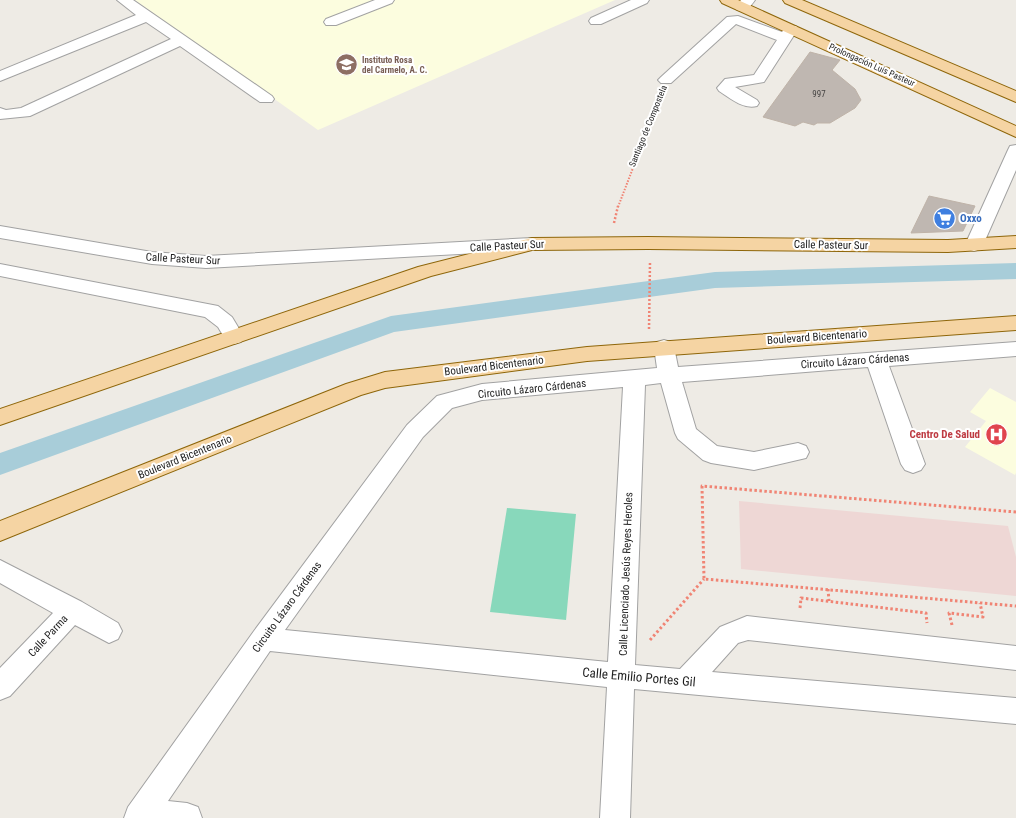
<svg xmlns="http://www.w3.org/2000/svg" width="1016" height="818" viewBox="0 0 1016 818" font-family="'Roboto Condensed',sans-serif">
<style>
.commercial{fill:#eed7d5}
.education{fill:#fcfddf}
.pitch{fill:#88d8bb}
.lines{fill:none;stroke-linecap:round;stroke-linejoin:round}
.canal{fill:#a8cdd9;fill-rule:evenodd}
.building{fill:#bfb7b1;stroke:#bfb3a8}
.minor-casing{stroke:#a2a2a2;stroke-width:2}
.major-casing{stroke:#8e660a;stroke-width:2}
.path-far2{stroke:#f08474;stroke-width:2;stroke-dasharray:1.5 1.5;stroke-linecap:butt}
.path-far1{stroke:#f08474;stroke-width:2.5;stroke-dasharray:2 2;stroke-linecap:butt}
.path{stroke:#f08474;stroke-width:3;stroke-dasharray:2.5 2.5;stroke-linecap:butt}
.minor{fill:#fff;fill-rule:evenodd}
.major{fill:#f5d4a3;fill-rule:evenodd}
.labels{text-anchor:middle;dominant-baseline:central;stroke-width:4;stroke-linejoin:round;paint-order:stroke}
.far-education-label{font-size:9px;font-weight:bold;fill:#785e54;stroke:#fff;text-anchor:start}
.far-street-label{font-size:9px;fill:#1e1e1e;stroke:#fff}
.number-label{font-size:9px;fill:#464443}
.shop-label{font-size:11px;font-weight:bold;fill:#366cbe;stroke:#fff;text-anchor:start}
.street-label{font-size:11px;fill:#1e1e1e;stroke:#fff}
.health-label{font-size:11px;font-weight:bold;fill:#be3a42;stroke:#fff;text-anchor:end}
.near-street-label{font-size:13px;fill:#1e1e1e;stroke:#fff}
</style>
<rect width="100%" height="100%" fill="#eeebe5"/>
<path class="commercial" d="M739,501l269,25 8,31v39l-275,-27z"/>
<path class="education" d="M135,0h480l-297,130z
M990,388l26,14v71l-1,2 -50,-28 21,-26 -16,-9z"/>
<path class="pitch" d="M507,508l69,6 -10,106 -76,-8z"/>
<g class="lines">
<path class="canal" d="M1016,263v16l-301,9 -321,44 -394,143v-22l391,-137 324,-44z"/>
</g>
<path class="building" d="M810,52l30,8 -8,10 23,19 6,11 -6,8 -25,15h-13l-3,2 -11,-3 -8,4 -32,-9z
M929,196l46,10 -12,25 -52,2z"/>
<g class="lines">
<defs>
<path id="minor" d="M117,0h16l139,96 2,3 -2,3h-12l-80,-56 -150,70 -30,3v-11l6,2 15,-2 150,-69 -25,-17 -146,59v-10l136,-56z
M375,0h19l-2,3 -56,22h-10l-2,-3 2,-3z
M631,0h18l-2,3 -46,21h-10l-2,-3 2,-3z
M741,0h14c-5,7 -9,12 -18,10l-2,-3z
M738,16l44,16 4,-6h10l2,3 -34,53 -29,5 22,13 2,3 -2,3c-13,4 -27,-8 -38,-15l-2,-3 8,-9 29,-4 23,-35 -41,-16 -65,59h-10l-3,-3 3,-3 66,-60z
M1016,145v25l-33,75 -2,4 -7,2 -7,-2 -2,-4 43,-95 2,-4z
M0,226l152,26 54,4 325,-18 7,2 2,4 -2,4 -7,2 -325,18 -54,-4 -152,-26z
M0,264l218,42 14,11 12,20 -3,5 -7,2 -7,-2 -9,-15 -13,-10 -205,-41z
M664,340l7,2 3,5 4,20 338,-25v14l-127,10 36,98 -4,6 -8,3 -8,-3 -4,-6 -33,-97 -186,15 14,47 21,17 37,6 44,-9 8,3 3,6 -3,6 -52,12 -43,-7 -8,-3 -25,-21 -3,-6 -14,-50 -16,2 -10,280 45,4 40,-42 27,-11 269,30v24l-268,-30 -10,3 -26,29 304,26v26l-382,-35 -4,129h-30l7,-131 -337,-36 -102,150 19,2 11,4 4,11h-78l4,-11 126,-176 153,-206 30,-29 45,-12 175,-16 -3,-21 3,-5zM623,387l-15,275 -323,-32 138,-193 29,-29 30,-8z
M0,560l82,42 36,21 4,8 -4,8 -9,4 -34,-18 -65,71 -10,4v-32l53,-55 -53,-30z"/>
<path id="major" d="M720,0h18l278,126v11l-294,-134z
M783,0h19l214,91v11l-231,-99z
M1016,236v12l-68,4 -300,-3 -116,1 -101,26 -431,149v-16l418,-142 114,-29 116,-1 300,3z
M1016,316v14l-429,31 -202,27 -24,7 -361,146v-20l346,-137 39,-12 202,-25z"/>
</defs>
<use href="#minor" class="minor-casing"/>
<use href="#major" class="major-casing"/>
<path class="path-far2" d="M618,207l43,-112"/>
<path class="path-far1" d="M614,223l4,-17
M649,329l1,-67"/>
<path class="path" d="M1016,512l-314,-26 2,93 312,27
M828,589l1,12
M800,608l1,-10 125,15 1,10
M952,625l-3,-12 34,4 -3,-14
M650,640l54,-61"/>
<use href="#minor" class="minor"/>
<use href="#major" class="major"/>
</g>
<defs>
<symbol id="school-disc" viewBox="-11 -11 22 22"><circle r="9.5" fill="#8d6e63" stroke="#fff"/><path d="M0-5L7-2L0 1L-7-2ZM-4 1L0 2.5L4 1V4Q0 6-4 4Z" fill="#fff"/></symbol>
<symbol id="supermarket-disc" viewBox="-11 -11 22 22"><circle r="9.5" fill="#3f7fe0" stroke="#fff"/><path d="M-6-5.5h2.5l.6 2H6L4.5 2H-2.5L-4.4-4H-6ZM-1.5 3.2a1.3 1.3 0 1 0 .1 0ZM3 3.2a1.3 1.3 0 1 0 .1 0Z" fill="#fff"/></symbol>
<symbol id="hospital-disc" viewBox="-11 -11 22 22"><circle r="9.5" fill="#e0444e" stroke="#fff"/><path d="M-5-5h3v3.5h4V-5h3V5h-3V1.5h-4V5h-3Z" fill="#fff"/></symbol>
</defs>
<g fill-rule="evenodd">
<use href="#school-disc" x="334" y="52" width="25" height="25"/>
<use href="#supermarket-disc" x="932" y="206" width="25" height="25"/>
<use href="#hospital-disc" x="984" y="422" width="25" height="25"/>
</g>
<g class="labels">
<g class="far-education-label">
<text x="362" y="60">Instituto Rosa<tspan x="362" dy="10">del Carmelo, A. C.</tspan></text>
</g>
<g class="far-street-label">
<text transform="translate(872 65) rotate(24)">Prolongación Luis Pasteur</text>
<text transform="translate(648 126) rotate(-68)">Santiago de Compostela</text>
</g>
<g class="number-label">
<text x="819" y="94">997</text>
</g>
<g class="shop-label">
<text x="960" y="218">Oxxo</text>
</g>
<g class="street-label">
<text transform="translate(831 245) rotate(1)">Calle Pasteur Sur</text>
<text transform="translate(507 246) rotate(-3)">Calle Pasteur Sur</text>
<text transform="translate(183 259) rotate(3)">Calle Pasteur Sur</text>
<text transform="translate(817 337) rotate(-4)">Boulevard Bicentenario</text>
<text transform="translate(855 361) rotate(-4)">Circuito Lázaro Cárdenas</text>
<text transform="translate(494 366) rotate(-7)">Boulevard Bicentenario</text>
<text transform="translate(532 389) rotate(-6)">Circuito Lázaro Cárdenas</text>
<text transform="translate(185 457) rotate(-22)">Boulevard Bicentenario</text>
<text transform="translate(626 574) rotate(-88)">Calle Licenciado Jesús Reyes Heroles</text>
<text transform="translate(287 607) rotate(-54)">Circuito Lázaro Cárdenas</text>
<text transform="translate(48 636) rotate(-47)">Calle Parma</text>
</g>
<g class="health-label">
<text x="980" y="434">Centro De Salud</text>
</g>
<g class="near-street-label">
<text transform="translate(639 677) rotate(5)">Calle Emilio Portes Gil</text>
</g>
</g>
</svg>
